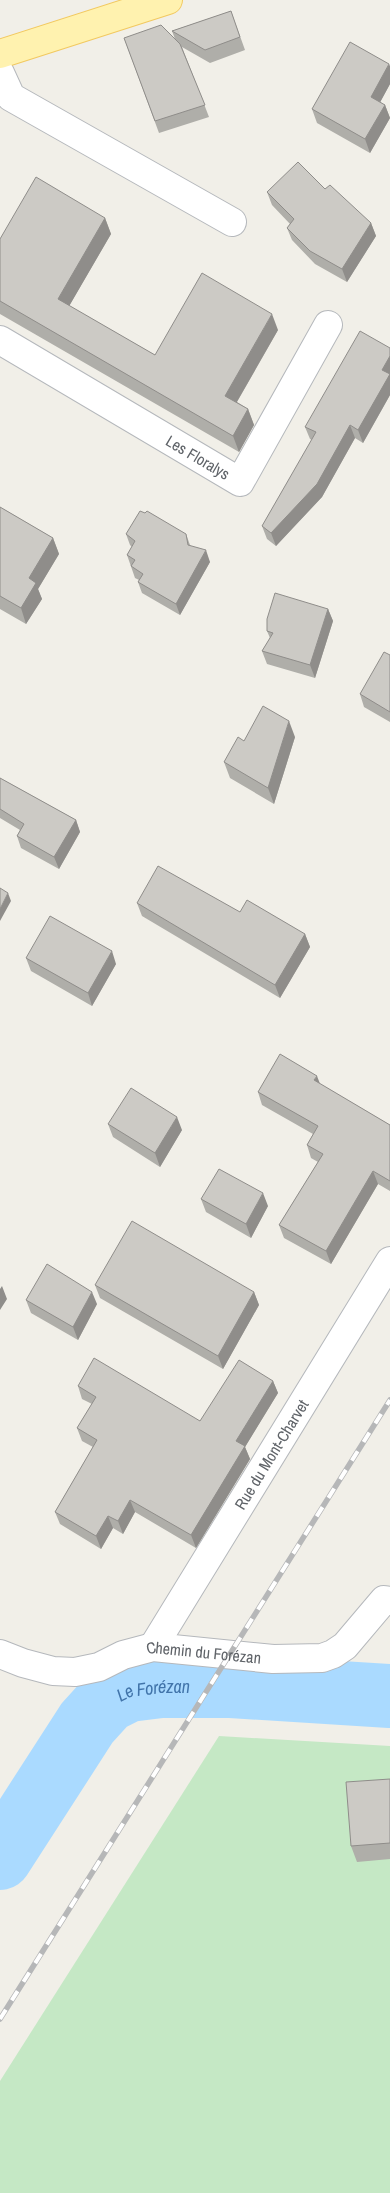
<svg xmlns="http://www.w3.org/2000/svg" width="390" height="2193" viewBox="0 0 390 2193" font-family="'Archivo Narrow',sans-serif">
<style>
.green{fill:#c5e8c5}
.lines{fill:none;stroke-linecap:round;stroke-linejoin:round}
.river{stroke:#aadaff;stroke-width:64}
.minor-casing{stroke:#b5b8bc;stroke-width:30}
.major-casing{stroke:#f2c960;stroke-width:30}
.minor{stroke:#fff;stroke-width:28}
.major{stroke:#fff2af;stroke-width:28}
.rail-casing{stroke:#b6b7b8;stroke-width:5.5}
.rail{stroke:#fff;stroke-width:4;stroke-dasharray:11;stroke-linecap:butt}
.wall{fill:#afaea9}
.shaded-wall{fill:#8f8d8a}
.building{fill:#cccac5;stroke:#8f8d8a}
.labels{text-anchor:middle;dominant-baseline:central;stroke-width:5;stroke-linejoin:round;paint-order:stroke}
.street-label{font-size:16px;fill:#5f6368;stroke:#fff}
.water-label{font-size:18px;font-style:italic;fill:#4174aa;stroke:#fff}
</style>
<rect width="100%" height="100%" fill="#f1efe8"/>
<path class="green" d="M219,1736l171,10v447h-390v-112z"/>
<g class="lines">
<path class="river" id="s1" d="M0,1858l87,-135 20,-22 22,-11 32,-4h70l159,10"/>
<defs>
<g id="minor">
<path d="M0,73l11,24 221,125"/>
<path id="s2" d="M0,340l240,142 88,-157"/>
<path id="s3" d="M153,1647l237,-386"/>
<path id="s4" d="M0,1654l23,9 30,8 22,1 24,-5 24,-12 30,-8 120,12 49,-1 11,-4 12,-8 39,-46 6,1"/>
</g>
<path id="major" d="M0,54l168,-54"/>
</defs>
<use href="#minor" class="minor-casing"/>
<use href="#major" class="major-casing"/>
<use href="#minor" class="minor"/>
<use href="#major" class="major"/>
<defs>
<path id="rail" d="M0,2019l390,-619"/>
</defs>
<use href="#rail" class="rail-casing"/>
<use href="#rail" class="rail"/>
</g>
<path class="wall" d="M231,11l14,39 -35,13 -28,-16 27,70 -50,16 -35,-95 51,1 -3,-8z
M390,66v18l-10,18 5,3 5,13 -20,35 -53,-30 -5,-14z
M325,189l46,34 5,13 -29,46 -32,-18 -23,-24 -5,-12 3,-4 -18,-19 -5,-13z
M105,218l6,16 -42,72 86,49 123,-25 -41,72 11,7 6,16 -15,27 -239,-138v-75z
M390,348v47l-27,48 -8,-5 -33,59 -46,49 -9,-7 -5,-13 50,-86 -2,-1 -5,-12z
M0,507l53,31 6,16 -21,35 4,10 -16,25 -26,-15z
M126,534h60l4,11 20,17 -30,53 -38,-22 -4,-11 1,-2 -4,-2 -8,-23 5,-8 -2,-2z
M328,609l5,12 -18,57 -48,-14 -5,-13 8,-13 -3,-7z
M390,655v67l-26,-15 -4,-13z
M295,737l-21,67 -44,-26 -6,-16 20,-21z
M0,778l76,42 4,12 -21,37 -38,-21 -4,-12 3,-6 -20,-12z
M137,903l103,9 65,22 5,13 -30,51 -138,-82z
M26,958l90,6 -24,42 -61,-35z
M320,1084l70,41v66l-12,-7 -47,80 -47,-26 -5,-13 39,-63 -7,-4 -4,-13 6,-11 -51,-29 -4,-13z
M108,1124l74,6 -22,37 -47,-30z
M201,1199l67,7 -17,32 -45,-26z
M95,1285l159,7 5,13 -36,64 -123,-71z
M26,1300l71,4 -19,36 -47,-27z
M273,1381l5,12 -33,54 5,12 -54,89 -61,-36 -12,22 -10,-6 -12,21 -41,-25 -5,-12 38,-65 -11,-6 -5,-13 15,-24 -10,-5 -4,-13 122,35z
M390,1779v80l-33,3 -6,-16z"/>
<path class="shaded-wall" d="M389,64l1,2v18l-14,26 -5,-13z
M385,105l5,13 -20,35 -5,-14z
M105,218l6,16 -47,81 -6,-16z
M371,223l5,13 -29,46 -5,-13z
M272,314l6,16 -47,82 -6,-16z
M390,356v39l-27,48 -5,-13 24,-60z
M248,409l6,16 -15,27 -6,-16z
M350,425l5,13 -33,59 -46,49 -5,-13z
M53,538l6,16 -21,35 4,10 -16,25 -5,-16 8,-30z
M206,550l4,12 -30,53 -4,-11z
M328,609l5,12 -18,57 -5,-13z
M289,721l6,16 -21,67 -6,-16z
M76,820l4,12 -21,37 -5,-12z
M8,893l3,8 -11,20v-12z
M305,934l5,13 -30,51 -5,-13z
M112,951l4,13 -24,42 -4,-13z
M317,1076l5,13 -8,-9z
M177,1117l5,13 -22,37 -5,-14z
M373,1171l5,13 -47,80 -5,-13z
M263,1193l5,13 -17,32 -5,-14z
M2,1286l5,13 -7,11v-21z
M92,1292l5,12 -19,36 -5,-13z
M254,1292l5,13 -36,64 -5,-13z
M273,1381l5,12 -33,54 5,12 -54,89 -5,-13 45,-94z
M130,1500l5,12 -12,22 -5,-13z
M108,1516l5,12 -12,21 -5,-13z"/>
<path class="building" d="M231,11l9,26 -35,13 -33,-19z
M161,25l19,19 25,61 -50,16 -31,-83z
M350,42l39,22 -18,33 14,8 -20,34 -53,-30z
M298,162l27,27 5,-4 41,38 -29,46 -32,-18 -23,-23 7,-9 -27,-27z
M36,177l69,41 -47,81 71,41 26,15 47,-82 70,41 -47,82 23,13 -15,27 -233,-135v-62z
M360,331l30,17v8l-8,14 8,4 -32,56 -8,-5 -33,59 -46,49 -9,-7 54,-94 -11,-5z
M0,507l53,31 -24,40 7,5 -15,25 -21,-12z
M140,511l5,2 2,-2 39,23 2,11 18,5 -30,54 -38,-22 5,-8 -12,-8 4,-6 -8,-5 8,-14 -9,-7z
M275,593l53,16 -18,56 -48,-14 11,-18 -6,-2v-12z
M384,652l6,3v57l-30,-18z
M263,706l26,15 -21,67 -44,-26 14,-25 6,4z
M0,778l76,42 -22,37 -37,-21 7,-12 -24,-15z
M158,866l82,46 7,-12 58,34 -30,51 -138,-82z
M0,888l8,5 -8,16z
M50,916l62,35 -24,42 -62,-35z
M280,1054l37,22 -3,4 76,45v56l-17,-10 -47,80 -47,-26 44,-71 -16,-9 11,-19 -60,-34z
M131,1088l46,29 -22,36 -47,-29z
M219,1169l44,24 -17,31 -45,-25z
M132,1221l122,71 -36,64 -123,-71z
M47,1264l45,28 -19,35 -47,-27z
M94,1358l106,63 39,-61 34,21 -37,60 9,5 -54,89 -61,-35 -12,21 -10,-5 -12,20 -41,-24 42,-72 -20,-12 19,-31 -18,-11z
M390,1779v64l-39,3 -5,-64z"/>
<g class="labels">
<g class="street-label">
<text stroke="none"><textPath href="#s2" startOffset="230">Les Floralys</textPath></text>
<text stroke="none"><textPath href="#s3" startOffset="226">Rue du Mont-Charvet</textPath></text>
<text stroke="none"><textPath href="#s4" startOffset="211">Chemin du Forézan</textPath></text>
</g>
<g class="water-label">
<text stroke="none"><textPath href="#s1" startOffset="239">Le Forézan</textPath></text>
</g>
</g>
</svg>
